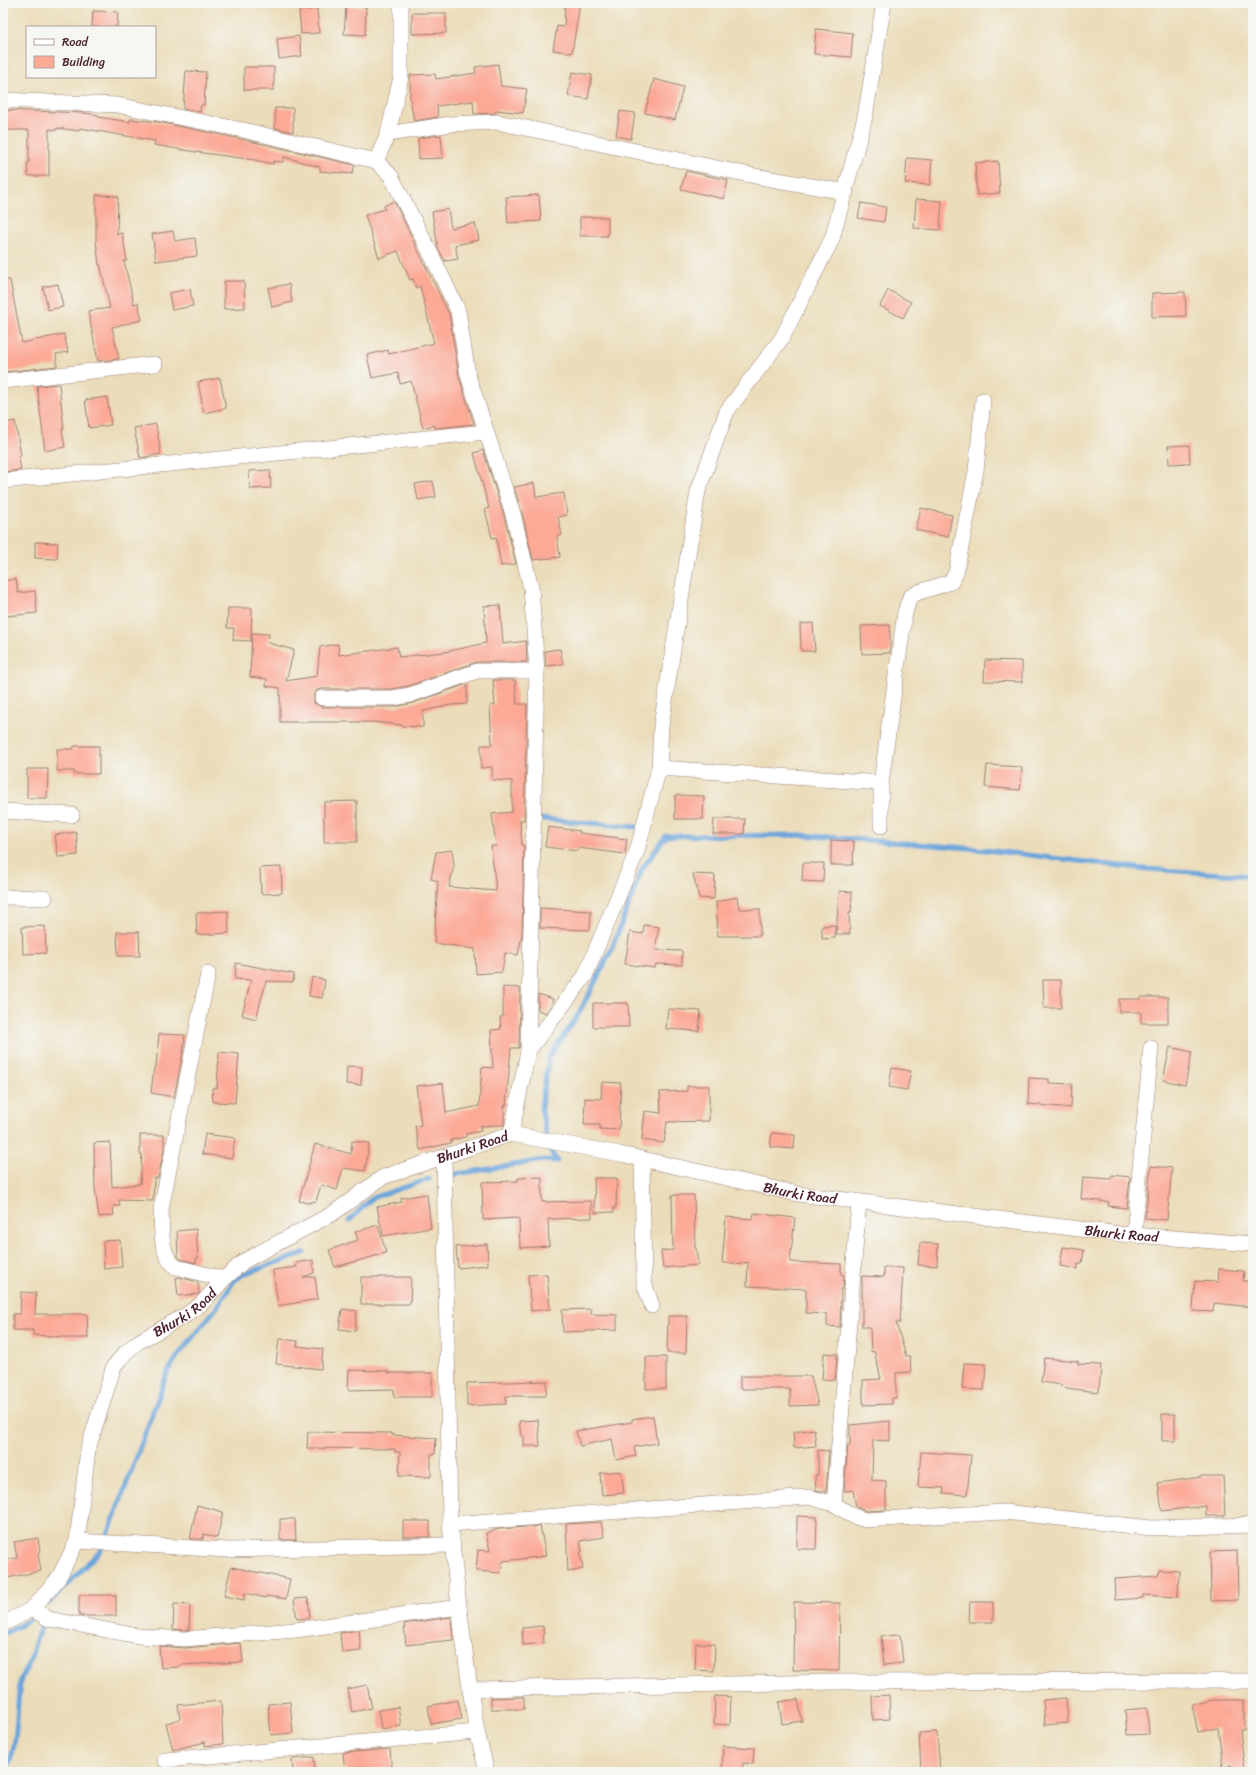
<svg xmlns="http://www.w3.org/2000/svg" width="1256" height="1775" viewBox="0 0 1256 1775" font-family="Sriracha,sans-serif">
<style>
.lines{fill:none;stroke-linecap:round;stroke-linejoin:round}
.stream{stroke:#6ca5db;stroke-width:5}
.building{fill:#fca996}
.street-casing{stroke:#9a7e72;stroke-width:16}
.street{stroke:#fff;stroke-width:15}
.labels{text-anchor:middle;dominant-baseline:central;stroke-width:4;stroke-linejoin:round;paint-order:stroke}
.street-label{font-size:14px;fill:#4a1f2b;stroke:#f6f6f2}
</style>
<rect width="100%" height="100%" fill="#f6f6f2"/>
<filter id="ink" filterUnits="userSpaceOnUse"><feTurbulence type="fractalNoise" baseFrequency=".025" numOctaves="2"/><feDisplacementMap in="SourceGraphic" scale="8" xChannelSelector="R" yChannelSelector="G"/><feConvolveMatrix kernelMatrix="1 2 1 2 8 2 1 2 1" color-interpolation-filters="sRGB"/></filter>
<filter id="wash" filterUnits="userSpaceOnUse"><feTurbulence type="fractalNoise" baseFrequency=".012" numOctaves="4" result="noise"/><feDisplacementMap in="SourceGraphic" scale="16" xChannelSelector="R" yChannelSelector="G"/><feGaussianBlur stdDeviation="0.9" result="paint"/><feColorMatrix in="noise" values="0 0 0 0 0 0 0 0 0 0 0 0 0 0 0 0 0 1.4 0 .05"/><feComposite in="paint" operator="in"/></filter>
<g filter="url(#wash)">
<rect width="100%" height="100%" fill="#ebddba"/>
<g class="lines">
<path class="stream" d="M542,819l95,8
M450,1175l94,-15 13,1 -8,-12 -8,-42 8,-50 29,-42 33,-64 31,-82 24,-33 134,-1 169,13 177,21 107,7
M349,1221l23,-23 57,-19
M107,1537l61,-166 11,-17 39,-48 16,-25 10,-7 60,-21
M49,1603l52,-53
M3,1634l22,-11 9,-8
M5,1772c15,-28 10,-62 16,-93 1,-5 5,-9 7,-13 6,-15 7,-30 15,-43l-1,-5"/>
</g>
<g id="blocks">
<path class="building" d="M565,3h15l-8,50 -19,-3 4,-24 7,1z
M346,6l20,1 -1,28 -21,-1z
M317,9l2,24 -18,1 -2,-23z
M93,11l25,1 -1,15h-25z
M412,13h34v20l-34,1z
M816,29l37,4 -2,24 -37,-3z
M299,36l3,20 -23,3 -2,-20z
M498,64l3,22 26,3 -4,24 -27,-3v3l-22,1 -1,-13 -36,5 1,11 -24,4 -4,-23v-23l25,-1 1,5 40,-6 -1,-6z
M244,67h30v23h-30z
M186,71l20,1 -2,33h-3l-1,7 -17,-3z
M572,72l20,3 -4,24 -20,-3z
M654,79l29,8 -8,33 -30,-7z
M275,108h18v24l-18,-4z
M3,110l82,3 13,2v2l32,5v-3l28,3 83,17 114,26 -3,9 -32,-3v-4l-36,-10 -1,5 -10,-1v3l-18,-4 -59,-8 -42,-7 1,-4 -75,-13 -1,3 -22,-3v2l-8,-1v47h-21l-1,-13h2v-33h-26z
M620,111l15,2 -4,26 -15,-3z
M440,135l1,1 2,22 -24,1 -1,-21z
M907,158l25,2 -2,25 -25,-2z
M998,161l2,32 -23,2 -2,-32z
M686,171l42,9 -4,19 -43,-10z
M96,195l22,1 -1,38 5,-1 5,28h-3l10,43 4,-1 4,17 -30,7 7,32 -21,2 -10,-50 22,-3 -10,-44 -1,1 -3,-24z
M539,195l2,26 -33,2 -2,-26z
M916,199l26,2 -2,29 -26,-2z
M394,201l55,113 10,63 15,47 -39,4 -1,-3 -11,3 -12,-47 -11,3 -2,-11 -26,5 -5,-23 21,-5 1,4 45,-11 -14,-57 -4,2 -3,-9 -3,1 -12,-29 -19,7 -14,-43 20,-6 -1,-3z
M861,203l25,4 -2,15 -26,-4z
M448,209l3,19 24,-5 4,17 -24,5 3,14 -13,2 -7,-13 -6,-36z
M580,217h28v19h-28z
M173,231l2,10 20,-3 2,18 -41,5 -4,-27z
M3,280h7l12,63 42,-9 4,18 -12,2 1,12 -51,6 -3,-18z
M224,281h20l1,27 -21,1z
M58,284l5,23 -15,3 -5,-23z
M289,284l3,18 -20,5 -4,-19z
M190,289l3,17 -21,4 -3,-17z
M888,290l23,12 -8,16 -23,-12z
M1185,292l1,24 -34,1v-24z
M220,378l6,30 -22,5 -6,-31z
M59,384l5,45h-2l3,18 -20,4 -8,-65z
M107,397l4,28 -22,3 -4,-28z
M15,421l6,34 -2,2 2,13 -16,2 -2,-18v-31z
M156,424l5,30 -21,4 -6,-30z
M1189,445l1,18 -21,1 -1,-18z
M483,450l21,66 12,48 -15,2 -5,-29 -4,1 -7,-29 4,-1 -15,-55z
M270,470l1,18 -21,1 -1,-18z
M433,481l3,16 -18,3 -3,-16z
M534,483l2,14 28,-4 3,22 -9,2 4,18 -5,1 3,21 -27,3 -11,-48 -8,-25z
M921,508l31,7 -4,22 -32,-7z
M35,542l23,1 -1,16 -22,-1z
M16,579l2,14 17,-2 2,22 -31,3 -3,-15v-20z
M500,605l3,39 23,-3 1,21h-50l-69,24 -16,3h-70l-5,1 -3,4v9l8,4h71l20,-4 54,-19v20l-16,1 -28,6v16l-21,-1v-1l-30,-3h-92v-34l-14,-2 1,-7 -17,-2 2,-44 17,1 -1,9 26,7 -8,31 31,-5 3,-29 18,-3 1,11 58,-8 2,10 46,-5 41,-9 -2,-37z
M228,608h24l-1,33 -18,-1 1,-12h-7z
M813,623l2,28h-14l-1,-27z
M890,625v28l-28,1 -1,-28z
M560,649l3,15 -17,2 -1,-15z
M985,660l37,1v21l-38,-1z
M493,680h22l2,24h10l-3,116h-4l2,26h2l-2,89 -4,20 -13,-2 -3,19 -26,2 -1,-25 -41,-6 4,-62 -7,-2 5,-27 16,-2 2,15 -5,22 47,4 -5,-45h5l-4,-32 20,-2v-31l-20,-1v-13l-11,1v-23h11l-2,-39 5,-1z
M74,746h25v28h-25v-3h-17v-22h17z
M987,765l35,2 -2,23 -35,-3z
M27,769h21l-1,29h-20z
M675,795l29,1 -1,23h-28z
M357,801v41h-33v-40z
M714,819h31l-1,15h-31z
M548,827l32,4 -1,2 48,6 -2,15 -47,-6 -1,3 -32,-4z
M76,832l2,23 -20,2 -3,-22z
M831,840l23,1 -1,24h-22z
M803,863h21l-1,19 -21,-1z
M281,867l1,26 -21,1 -1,-26z
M693,874l22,1 -1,24 -15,-1z
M839,891l13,1 -1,21h-2l1,21h-14z
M737,897l2,12h21v27h-42l-2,-34z
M540,908l51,3 -1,19 -50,-2z
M228,911l1,22 -32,2 -1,-22z
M644,925l15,2 -4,23 27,1v14l-26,-1 -1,4 -30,-4 5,-32 13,2z
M835,925v13l-13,1v-13z
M45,926l1,27 -23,1 -1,-27z
M117,932h22l1,24h-22z
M236,963l58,11 -1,8 -27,-1 -10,38 -14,-4 9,-35 -16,-1z
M312,977l13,3 -3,18 -13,-2z
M1043,980h18v28h-17z
M503,987l17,1 -1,60h-8l-5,58h-2v19l-24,1 1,5 -15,3v3l-15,3v3l-31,7 -5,-24 6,-1 -5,-39 27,-3 3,30 33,-7 3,-39 11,1 -2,-38 10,-1 -1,-12h3z
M538,994l15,5 -3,8 -4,6 -8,-3z
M1141,997h27v26h-27v-11h-22v-13h22z
M593,1003h35l1,24h-36z
M668,1009l33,2 -2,20 -33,-2z
M159,1034l26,1 -2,17 -9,45 -23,-4 3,-26h2z
M1170,1047l22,5 -7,33 -22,-5z
M219,1052l20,2 -4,49 -22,-1 -1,-14h5z
M347,1066l15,1 -1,18 -15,-1z
M892,1068l19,3 -4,19 -18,-3z
M1029,1078l20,1v4l23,1 -1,24 -43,-4z
M602,1082l19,1 -2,47 -19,-1v-4h-16l1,-27 16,1z
M687,1086h22v35l-42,1 -3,21 -22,-3 3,-29 16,2 -1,-21 27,-1z
M772,1133l23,2 -1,14 -24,-2z
M205,1134l30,4 -3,20 -30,-4z
M140,1135h24v15l-6,28h-4l-1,23 -34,-1 1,6h-7l1,9 -15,2 -4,-28 -1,-46 16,-1 2,45 28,-3 2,-30h-2z
M352,1141l17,2 -4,28 -22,-3 -6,22 -16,-5 -5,16 -8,2 -9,-2 16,-57 36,10z
M1151,1166l21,2 -5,52 -22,-2z
M1112,1175l18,2 -3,31 -19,-2 1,-4 -28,-3 2,-22 28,2z
M542,1177v25l49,-1 1,17 -44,1 1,27 -29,2 -1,-30 -36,2 -1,-38 36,-1v-3z
M594,1178h23l-1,29h-2v5l-19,1z
M427,1194l4,34 -48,8 -6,-29 25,-5 -1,-4z
M672,1195h22l1,53h1l2,17 -35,3 -2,-17 12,-1z
M754,1213l41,5 -5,44 51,2v11h3l-1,14h-2l-1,38 -13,-1v-12l-21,-1v-24l-59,-3 1,-24 -12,3 -1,-2h-13l4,-46 27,2z
M378,1225l8,28 -51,14 -6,-17 29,-10 -3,-8z
M196,1229l2,29 -2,1v4l-16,-4 -2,-2 -1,-26z
M120,1240l2,27 -18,2 -1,-28z
M920,1243l18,1 -1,22 -19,-1z
M487,1244l1,21 -30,3 -2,-21z
M1063,1247l21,3 -2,14h-4v5l-18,-3z
M313,1260l1,13 -11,4h12l3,22 -40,7 -5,-36 24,-3 -1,-4z
M884,1267l19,1 -3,55h-4l10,33h4l1,16 -15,1v25h-4v6l-29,1v-25l18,-1 -7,-28 -3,1 -1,-25h-8v-51l22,1z
M1219,1269l25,2 -1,10h10v26l-39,-4 -1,9 -20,-1 2,-30 23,1z
M547,1274l3,35 -19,2 -3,-36z
M179,1277l19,5 1,11 -1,1 -20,2 -2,-18z
M361,1277h50l-1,27h-49z
M21,1292l15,1 -1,21h52l1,24h-23v-1l-32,-2v-5h-20v-16h7z
M342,1309l15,2 -2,20 -16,-2z
M591,1309v5l26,1v15l-54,2 -1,-22z
M668,1316h19l-1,37h-19z
M279,1339l19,2 -1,5 26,3 -2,20 -45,-5z
M824,1353l13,1 -2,26 -13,-1z
M646,1357h20v32h-20z
M1044,1358l34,3v3l23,1 -2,27 -19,-2 -18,-3v-2l-21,-3z
M964,1363l22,1 -2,26 -22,-1z
M349,1370l39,1v2h44v24h-38v-8l-46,1z
M740,1376h71l7,29 -28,1v-17h-50z
M547,1381l-1,15h-40v8l-39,2v-23z
M1162,1414h13v27h-13z
M653,1416l4,27 -23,4 2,9 -20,4 -4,-21 -32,7 -4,-15 56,-9v-3z
M538,1420l2,26h-16v-10h-3l-2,-15z
M890,1421v20l-17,-1 -1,40 14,1v29l-20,1 -10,-4 -3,-17 -9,1 4,-46h2v-20z
M814,1429l2,17 -22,2 -1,-16z
M308,1432l84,1v2l44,3 -1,16h-4v23l-32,-1 1,-24h-5v-3l-88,-1z
M818,1450l11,1 -3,41 -10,-2 -1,-15h3z
M921,1452l50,3 -4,40 -24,-2 1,-5 -26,-1z
M621,1471l3,22 -22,2 -2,-22z
M1201,1476h22l2,40h-19v-10l-44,5 -4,-28 43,-6z
M197,1505l26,7 -6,26 -13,-4 -1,5h-13z
M797,1516l20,1 -1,32h-19z
M280,1519h15l1,21h-16z
M403,1521h27v16h-27z
M601,1522l3,15 -24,4 2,11h-2l3,17 -15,3 -2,-48z
M540,1526l6,30 -43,5 -2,12 -25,-2 2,-21 12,1 -4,-18 13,-4z
M38,1538l2,15 -2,1 3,17 -38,8v-19l14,-2 -3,-16z
M1237,1551l1,49 -27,1 -1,-49z
M231,1567l59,12 -4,20 -20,-3v2l-21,-5 -1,7 -20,-4z
M1159,1570l20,1 -1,26 -35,-2v3l-28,2 -1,-21 44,-3z
M79,1595h37v21h-37z
M308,1598l2,20 -13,1 -3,-20z
M794,1602l46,1 -1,68 -46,-1z
M970,1602h23v20h-24z
M174,1604l16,1 -1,25 -16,-1z
M451,1617l2,23 -47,5 -2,-21z
M543,1626l1,17 -21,2 -1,-17z
M359,1630l2,21 -19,2 -2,-20z
M900,1635l3,28 -19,2 -3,-29z
M241,1643l2,19 -63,3v2l-19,1 -2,-22 26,2z
M696,1643l19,1 -1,27 -19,-1z
M367,1685l5,23 -20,4 -5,-23z
M889,1695l1,24 -17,1 -1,-24z
M715,1696l16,1 -1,28 -16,-1z
M524,1697v12h-33v-11z
M1066,1698l2,25 -23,2 -2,-25z
M798,1699l4,22 -20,3 -3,-22z
M458,1700l4,19 -31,5 -3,-18z
M1213,1700h31v30h-4l5,42h-13l-1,-7 -8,1 -5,-38 -20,4 -6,-27z
M221,1701l2,43 -18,2v-4l-32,8 -7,-27 14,-4 -2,-14z
M290,1702l3,31 -22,2 -3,-31z
M398,1707l3,19 -20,3 -3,-19z
M1147,1708l2,26 -22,1 -2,-25z
M937,1732l3,40h-19l-2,-39z
M723,1746l31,2 -1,16 -10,-1 -1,9h-20z
M390,1749l2,23h-47l-2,-19z
M314,1757l1,15h-22l-1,-13z"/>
</g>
</g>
<g filter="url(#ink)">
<use href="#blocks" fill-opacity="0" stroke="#9a7e72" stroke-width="1"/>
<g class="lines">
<defs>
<g id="street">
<path d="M3,100l114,5 126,25 133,31 15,15 45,88 22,47 10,64 45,139 18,74 6,83 -9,380 -17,83"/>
<path d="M388,134l63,-10 46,-2 263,55 86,15"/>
<path d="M376,161l12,-27 13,-57v-74"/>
<path d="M3,381l152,-17"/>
<path d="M3,481l483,-49"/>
<path d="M322,698h71l17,-3 67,-24h60"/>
<path d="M659,768l222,15"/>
<path d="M3,811l69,4"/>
<path d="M881,826v-43l24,-171 5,-15 9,-5 32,-10 5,-9 20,-102 7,-71"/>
<path d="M3,897l42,1"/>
<path d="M208,974l-47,235c1,18 -2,46 15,58l48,12"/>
<path d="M528,1051l57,-75 52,-125 22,-83 2,-42 37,-235 29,-80 55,-73 50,-99 33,-122 19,-114"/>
<path d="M444,1157l6,367 9,83 11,82 7,43 10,40"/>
<path d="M642,1159l2,124 8,23"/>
<path d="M1134,1235l17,-187"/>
<path d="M834,1504l25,-302"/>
<path d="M450,1524l359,-27 25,7 19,12 12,4 139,-8 147,16 102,-3"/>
<path d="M77,1541l151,9 225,-5"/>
<path d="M32,1609l17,10 89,17 46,3 112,-9 163,-23"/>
<path id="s1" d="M3,1624l29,-15 26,-30 19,-38 11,-92 26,-83 11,-13 13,-11 48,-27 15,-11 23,-25 20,-18 88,-47 51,-37 128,-43 109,20 178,40 322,40 133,10"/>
<path d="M470,1689l368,-7 415,-1"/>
<path d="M165,1760l312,-28"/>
</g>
</defs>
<use href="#street" class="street-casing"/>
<use href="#street" class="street"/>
</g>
</g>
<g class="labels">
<g class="street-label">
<text stroke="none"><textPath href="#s1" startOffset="720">Bhurki Road</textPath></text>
<text stroke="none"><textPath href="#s1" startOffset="1056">Bhurki Road</textPath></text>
<text stroke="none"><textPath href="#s1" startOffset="1380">Bhurki Road</textPath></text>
<text stroke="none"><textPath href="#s1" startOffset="384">Bhurki Road</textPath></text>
</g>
</g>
<rect width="1256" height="1775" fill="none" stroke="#f6f6f2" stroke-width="16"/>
<rect x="26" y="26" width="130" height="52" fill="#f6f6f2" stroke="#b1a0a2"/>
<rect x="34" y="39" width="20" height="6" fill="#ffffff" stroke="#b1a0a2"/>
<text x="62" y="46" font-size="12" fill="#4a1f2b">Road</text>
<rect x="34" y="56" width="20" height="12" fill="#fca996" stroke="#b1a0a2"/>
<text x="62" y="66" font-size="12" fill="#4a1f2b">Building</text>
</svg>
